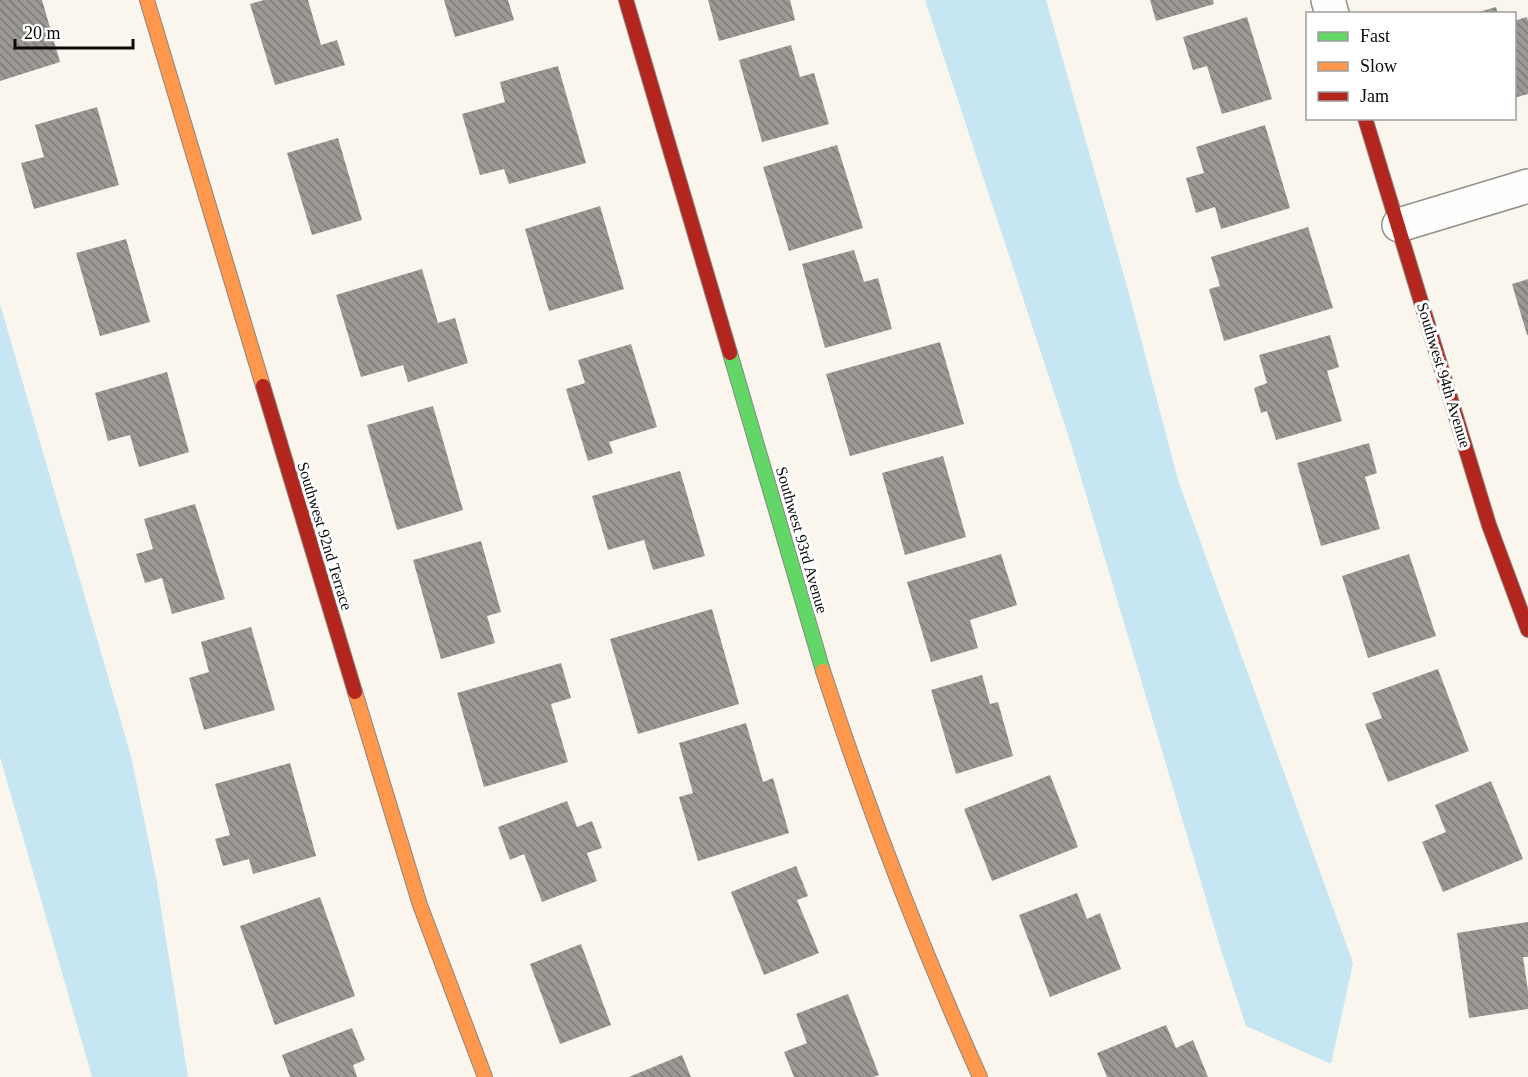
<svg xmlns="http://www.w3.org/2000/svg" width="1528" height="1077" viewBox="0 0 1528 1077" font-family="'Times New Roman',serif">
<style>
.water{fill:#c5e6f2}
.building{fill:url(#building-back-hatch)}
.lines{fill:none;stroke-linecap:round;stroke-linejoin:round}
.street-casing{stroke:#92908c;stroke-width:36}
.fast-casing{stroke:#898783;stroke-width:16}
.slow-casing{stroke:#898783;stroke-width:16}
.jam-casing{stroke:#898783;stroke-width:16}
.street{stroke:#fefefc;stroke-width:33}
.fast{stroke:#63d668;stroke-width:14}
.slow{stroke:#ff974d;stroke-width:14}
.jam{stroke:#b3261e;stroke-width:14}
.labels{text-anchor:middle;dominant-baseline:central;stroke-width:6;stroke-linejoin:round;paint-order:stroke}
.street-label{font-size:16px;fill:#0a0a0a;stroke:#fff}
</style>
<defs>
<pattern id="building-back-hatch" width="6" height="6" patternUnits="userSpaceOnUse" patternTransform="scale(1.5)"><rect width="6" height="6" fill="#9c9894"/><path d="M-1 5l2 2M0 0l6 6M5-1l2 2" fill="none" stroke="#7d7a77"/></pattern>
</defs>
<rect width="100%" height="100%" fill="#faf6ed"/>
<path class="water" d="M925,0h121l82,290 50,190 175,483 -22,101 -85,-38 -24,-73 -151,-509z
M0,304l131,452 25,121 32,200h-96l-92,-320z"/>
<path class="building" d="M0,0h42l18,62 -60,19z
M264,0h44l13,45 16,-5 8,25 -70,20 -25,-81z
M444,0h64l6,20 -59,17z
M708,0h82l5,20 -76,21z
M1150,0h63l1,4 -58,17z
M1496,7l2,7h-23v-1z
M1247,17l25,82 -50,15 -15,-48 -14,4 -10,-33z
M1527,17l1,4v73l-14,4v-77z
M791,45l9,32 14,-4 15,51 -67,18 -23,-82z
M558,66l28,97 -77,21 -5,-15 -24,6 -18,-61 43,-12 -5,-20z
M97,107l22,78 -85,24 -13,-46 23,-6 -9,-32z
M1265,125l25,83 -69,21 -6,-22 -19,6 -10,-35 18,-5 -8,-26z
M338,138l24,82 -50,15 -25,-82z
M837,145l26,83 -74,23 -26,-84z
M600,206l24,83 -75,22 -24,-82z
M1308,227l25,81 -109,33 -15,-52 11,-3 -9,-29z
M126,239l24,83 -50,14 -24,-83z
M854,250l10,32 14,-4 14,51 -67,19 -23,-84z
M422,269l16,54 17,-5 13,45 -60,19 -5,-17 -42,12 -25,-82z
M1528,279v56h-1l-15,-51z
M1330,335l9,32 -12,4 15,50 -66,19 -9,-29 -6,2 -7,-25 13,-5 -8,-28z
M940,342l24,82 -114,32 -24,-82z
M631,344l26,83 -48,15 4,11 -25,8 -22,-72 19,-6 -7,-23z
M167,372l22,80 -50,15 -9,-32 -22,6 -13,-48z
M433,406l30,104 -66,20 -30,-105z
M1369,443l8,30 -12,4 15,52 -59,17 -24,-83z
M943,456l23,81 -61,18 -23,-82z
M680,471l25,85 -52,14 -9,-30 -36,10 -16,-54z
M195,504l30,95 -53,15 -10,-36 -17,5 -9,-29 17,-5 -9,-30z
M481,541l20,71 -14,4 8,27 -54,16 -28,-99z
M1001,554l16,51 -47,15 8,28 -47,14 -24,-80z
M1409,554l27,82 -68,22 -26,-82z
M712,609l27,95 -101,30 -28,-95z
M251,627l24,83 -71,20 -15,-52 20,-6 -8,-30z
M561,663l10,35 -20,6 17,58 -84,25 -27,-94z
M1438,669l31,82 -81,31 -23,-58 17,-6 -10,-25z
M982,675l8,29 8,-2 15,54 -57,18 -25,-84z
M746,723l17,59 10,-4 16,55 -91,28 -19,-64 14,-4 -14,-50z
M290,763l26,93 -63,18 -4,-15 -26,7 -8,-27 15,-4 -15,-51z
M1050,775l28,72 -86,34 -28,-72z
M1491,781l32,78 -80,33 -21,-50 24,-10 -11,-27z
M567,801l10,26 15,-6 10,27 -15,5 10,28 -55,21 -18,-48 -14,6 -12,-33z
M796,866l12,30 -11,4 22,53 -55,22 -33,-83z
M1077,893l10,26 13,-6 21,56 -71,28 -31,-82z
M320,897l35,99 -80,29 -35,-99z
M1528,922v35h-5l5,34v18l-59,9 -12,-85z
M581,944l30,81 -51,19 -30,-80z
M848,994l31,81 -6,2h-79l-10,-25 23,-9 -11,-29z
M1166,1025l10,23 17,-8 15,37h-101l-10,-24z
M352,1028l13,32 -12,5 4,12h-67l-8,-22z
M682,1055l9,22h-62z"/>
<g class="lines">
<defs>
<path id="street" d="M1328,0l4,14
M1399,225l129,-39"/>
<path id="fast" d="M730,353l93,318"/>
<path id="slow" d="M147,0l116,386
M823,671c45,138 97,273 157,406
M355,692l65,213 65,172"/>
<path id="jam" d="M626,0l104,353
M1365,118l124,407 39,105
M263,386l92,306"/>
</defs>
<use href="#street" class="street-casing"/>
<use href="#fast" class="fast-casing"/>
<use href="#slow" class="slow-casing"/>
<use href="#jam" class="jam-casing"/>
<use href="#street" class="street"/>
<use href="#fast" class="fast"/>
<use href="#slow" class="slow"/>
<use href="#jam" class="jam"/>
</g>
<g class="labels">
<g class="street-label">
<text transform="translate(1444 375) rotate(73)">Southwest 94th Avenue</text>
<text transform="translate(325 536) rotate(73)">Southwest 92nd Terrace</text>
<text transform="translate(802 540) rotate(74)">Southwest 93rd Avenue</text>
</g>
</g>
<rect x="1306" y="12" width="210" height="108" fill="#ffffff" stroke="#9d9d9d" stroke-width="1.5"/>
<rect x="1318" y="32" width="30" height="9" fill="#63d668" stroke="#9d9d9d" stroke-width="1.5"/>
<text x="1360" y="42" font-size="18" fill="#0a0a0a">Fast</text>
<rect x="1318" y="62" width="30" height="9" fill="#ff974d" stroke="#9d9d9d" stroke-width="1.5"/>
<text x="1360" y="72" font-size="18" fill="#0a0a0a">Slow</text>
<rect x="1318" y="92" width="30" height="9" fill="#b3261e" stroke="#9d9d9d" stroke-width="1.5"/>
<text x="1360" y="102" font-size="18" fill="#0a0a0a">Jam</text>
<path d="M15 39v9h118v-9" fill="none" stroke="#0a0a0a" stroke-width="3"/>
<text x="24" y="39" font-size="18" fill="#0a0a0a" stroke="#ffffff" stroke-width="4.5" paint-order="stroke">20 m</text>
</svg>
